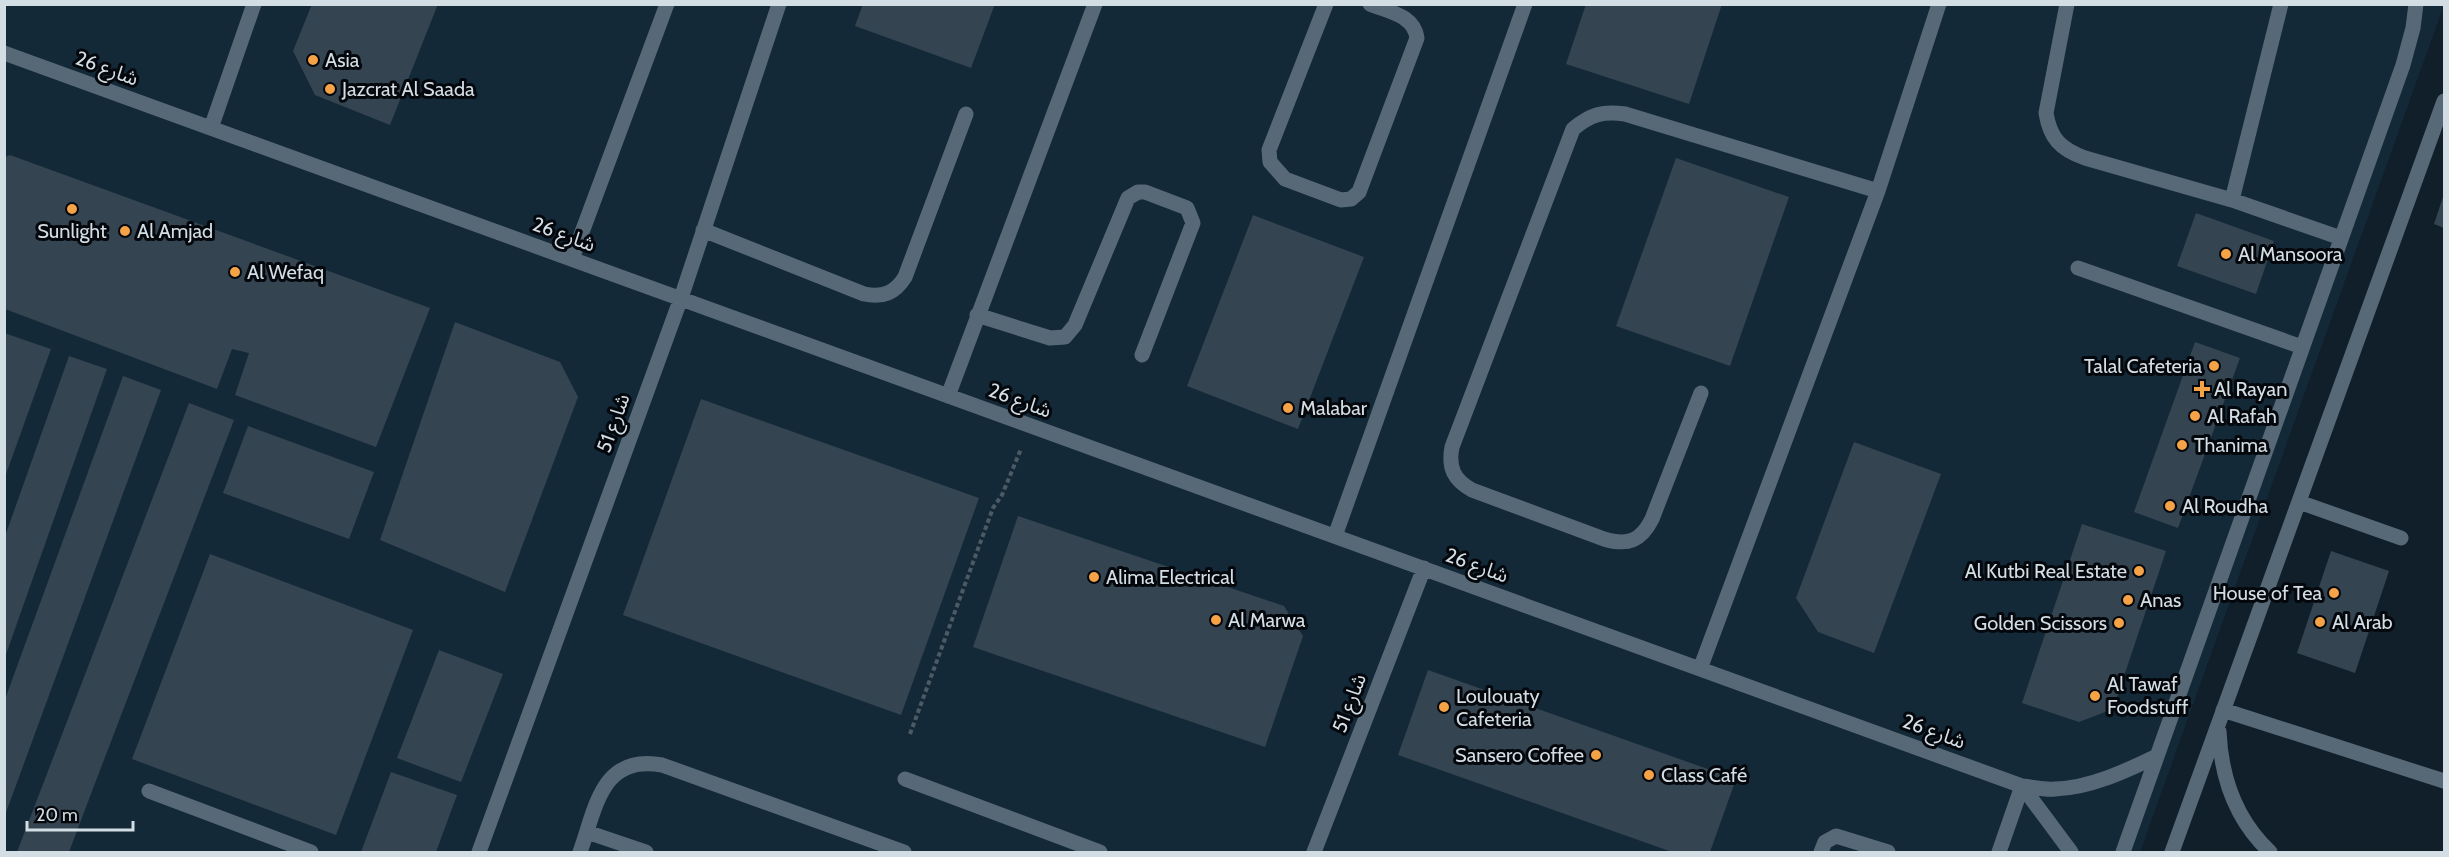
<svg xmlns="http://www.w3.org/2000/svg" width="2449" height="857" viewBox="0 0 2449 857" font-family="Cabin,'Noto Sans Arabic',sans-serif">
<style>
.built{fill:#132938}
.building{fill:#344451}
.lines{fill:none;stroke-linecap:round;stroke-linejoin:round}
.path{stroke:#4d5a64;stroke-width:4;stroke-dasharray:4.5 3;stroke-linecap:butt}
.minor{stroke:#576976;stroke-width:15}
.poi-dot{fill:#f6a246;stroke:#04080d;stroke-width:2}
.labels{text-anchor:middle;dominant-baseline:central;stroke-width:6;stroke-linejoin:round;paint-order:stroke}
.poi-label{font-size:20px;fill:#d3dde4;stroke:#04080d;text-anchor:start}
.street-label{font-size:20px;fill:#d3dde4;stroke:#04080d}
</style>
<rect width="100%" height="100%" fill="#101f2a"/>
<path class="built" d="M5,5h2439l-304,847h-2135z"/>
<path class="building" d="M312,4h126l-48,121 -75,-30 -22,-44z
M863,4h132l-24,64 -116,-42z
M1586,4h136l-33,100 -123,-40z
M10,155l420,153 -54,139 -141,-52 14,-42 -17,-4 -15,40 -212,-80v-152z
M1676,158l113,39 -59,169 -114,-40z
M2444,194v34l-10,-4z
M2196,213l78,28 -18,53 -79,-28z
M1253,215l111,42 -66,172 -111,-43z
M455,322l105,40 18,35 -73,195 -125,-52z
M4,333l47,16 -46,128h-1z
M2195,342l45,16 -62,170 -44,-16z
M69,356l38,13 -103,291v-121z
M123,376l38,14 -157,428v-116z
M701,399l278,99 -78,217 -278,-100z
M189,403l45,17 -140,366 -25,66h-52z
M248,426l126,46 -25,67 -126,-46z
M1854,442l87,32 -67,179 -56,-21 -22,-34z
M1018,516l266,90 19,30 -38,111 -292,-100z
M2082,524l84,27 -53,158 -34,13 -57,-19z
M2331,551l58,20 -34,102 -58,-20z
M210,554l203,76 -77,205 -204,-76z
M439,650l64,24 -42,108 -64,-24z
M1428,670l308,109 -26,73h-38l-274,-97z
M391,772l66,23 -21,57h-75z"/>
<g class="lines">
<path class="path" d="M910,734l83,-226 9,-13 19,-46"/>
<path class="minor" d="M1326,4l-57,146 1,12 15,17 56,21 10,-1 8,-7 58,-154c-3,-23 -28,-26 -47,-34
M2067,4l-21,109c4,25 14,36 39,45l147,42 109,38
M4,53l2018,733c11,1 22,4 33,3 35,-1 71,-18 102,-33
M211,128l43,-124
M2232,200l49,-196
M703,230l161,64c19,4 31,-1 41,-17l61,-163
M572,259l95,-255
M2078,268l224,79
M977,315l73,23 15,-1 10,-12 53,-127 10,-6h7l42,16 6,15 -51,132
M1701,393l-49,126c-11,22 -24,27 -48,20l-132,-49c-18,-10 -24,-22 -20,-43l121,-318c18,-15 30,-18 52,-15l253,77
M948,396l147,-392
M2299,502l102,36
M1335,536l190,-532
M1700,669l178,-478 61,-187
M2223,710l221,71
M2219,731c2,46 17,89 51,121
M905,779l195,73
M2022,786l49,66
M149,791l162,61
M587,832l59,20
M479,852l202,-554 98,-294
M580,852c16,-44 21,-98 82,-87l242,87
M1314,852l110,-284
M1821,852l4,-10 11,-6 52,16
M1999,852l23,-66
M2123,852l280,-787 10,-37 3,-24
M2172,852l272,-751"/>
</g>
<g class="poi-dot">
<circle cx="313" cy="60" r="6"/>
<circle cx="330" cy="89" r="6"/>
<circle cx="72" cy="209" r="6"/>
<circle cx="125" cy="231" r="6"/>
<circle cx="2226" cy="254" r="6"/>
<circle cx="235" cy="272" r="6"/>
<circle cx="2214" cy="366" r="6"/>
<path d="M2199 380h6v6h6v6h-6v6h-6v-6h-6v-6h6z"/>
<circle cx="1288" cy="408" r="6"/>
<circle cx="2195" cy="416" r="6"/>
<circle cx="2182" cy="445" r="6"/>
<circle cx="2170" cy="506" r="6"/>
<circle cx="2139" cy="571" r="6"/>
<circle cx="1094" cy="577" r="6"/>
<circle cx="2334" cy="593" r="6"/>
<circle cx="2128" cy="600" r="6"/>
<circle cx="1216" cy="620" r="6"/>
<circle cx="2320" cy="622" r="6"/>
<circle cx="2119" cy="623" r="6"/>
<circle cx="2095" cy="696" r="6"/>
<circle cx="1444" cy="707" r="6"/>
<circle cx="1596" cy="755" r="6"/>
<circle cx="1649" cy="775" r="6"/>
</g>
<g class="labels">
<g class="poi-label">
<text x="325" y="60">Asia</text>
<text x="342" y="89">Jazcrat Al Saada</text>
<text x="72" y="231" text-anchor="middle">Sunlight</text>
<text x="137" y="231">Al Amjad</text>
<text x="2238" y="254">Al Mansoora</text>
<text x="247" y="272">Al Wefaq</text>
<text x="2202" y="366" text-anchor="end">Talal Cafeteria</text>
<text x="2214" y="389">Al Rayan</text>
<text x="1300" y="408">Malabar</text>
<text x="2207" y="416">Al Rafah</text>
<text x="2194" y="445">Thanima</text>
<text x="2182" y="506">Al Roudha</text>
<text x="2127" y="571" text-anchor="end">Al Kutbi Real Estate</text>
<text x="1106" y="577">Alima Electrical</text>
<text x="2322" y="593" text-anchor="end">House of Tea</text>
<text x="2140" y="600">Anas</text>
<text x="1228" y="620">Al Marwa</text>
<text x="2332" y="622">Al Arab</text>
<text x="2107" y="623" text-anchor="end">Golden Scissors</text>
<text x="2107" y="684">Al Tawaf<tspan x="2107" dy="23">Foodstuff</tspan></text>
<text x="1456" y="696">Loulouaty<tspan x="1456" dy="23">Cafeteria</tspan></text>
<text x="1584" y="755" text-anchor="end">Sansero Coffee</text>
<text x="1661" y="775">Class Café</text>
</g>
<g class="street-label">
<text transform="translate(107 68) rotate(20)">شارع 26</text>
<text transform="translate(564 234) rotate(20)">شارع 26</text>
<text transform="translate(1020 400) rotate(20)">شارع 26</text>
<text transform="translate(613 423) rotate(-70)">شارع 51</text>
<text transform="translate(1477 565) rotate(20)">شارع 26</text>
<text transform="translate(1349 703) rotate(-69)">شارع 51</text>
<text transform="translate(1934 731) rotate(20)">شارع 26</text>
</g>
</g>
<rect width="2449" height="857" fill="none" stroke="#d3dde4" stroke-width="12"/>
<path d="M27 821v9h106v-9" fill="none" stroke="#d3dde4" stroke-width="3"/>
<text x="36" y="821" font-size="18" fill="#d3dde4" stroke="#04080d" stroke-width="4.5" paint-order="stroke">20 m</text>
</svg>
